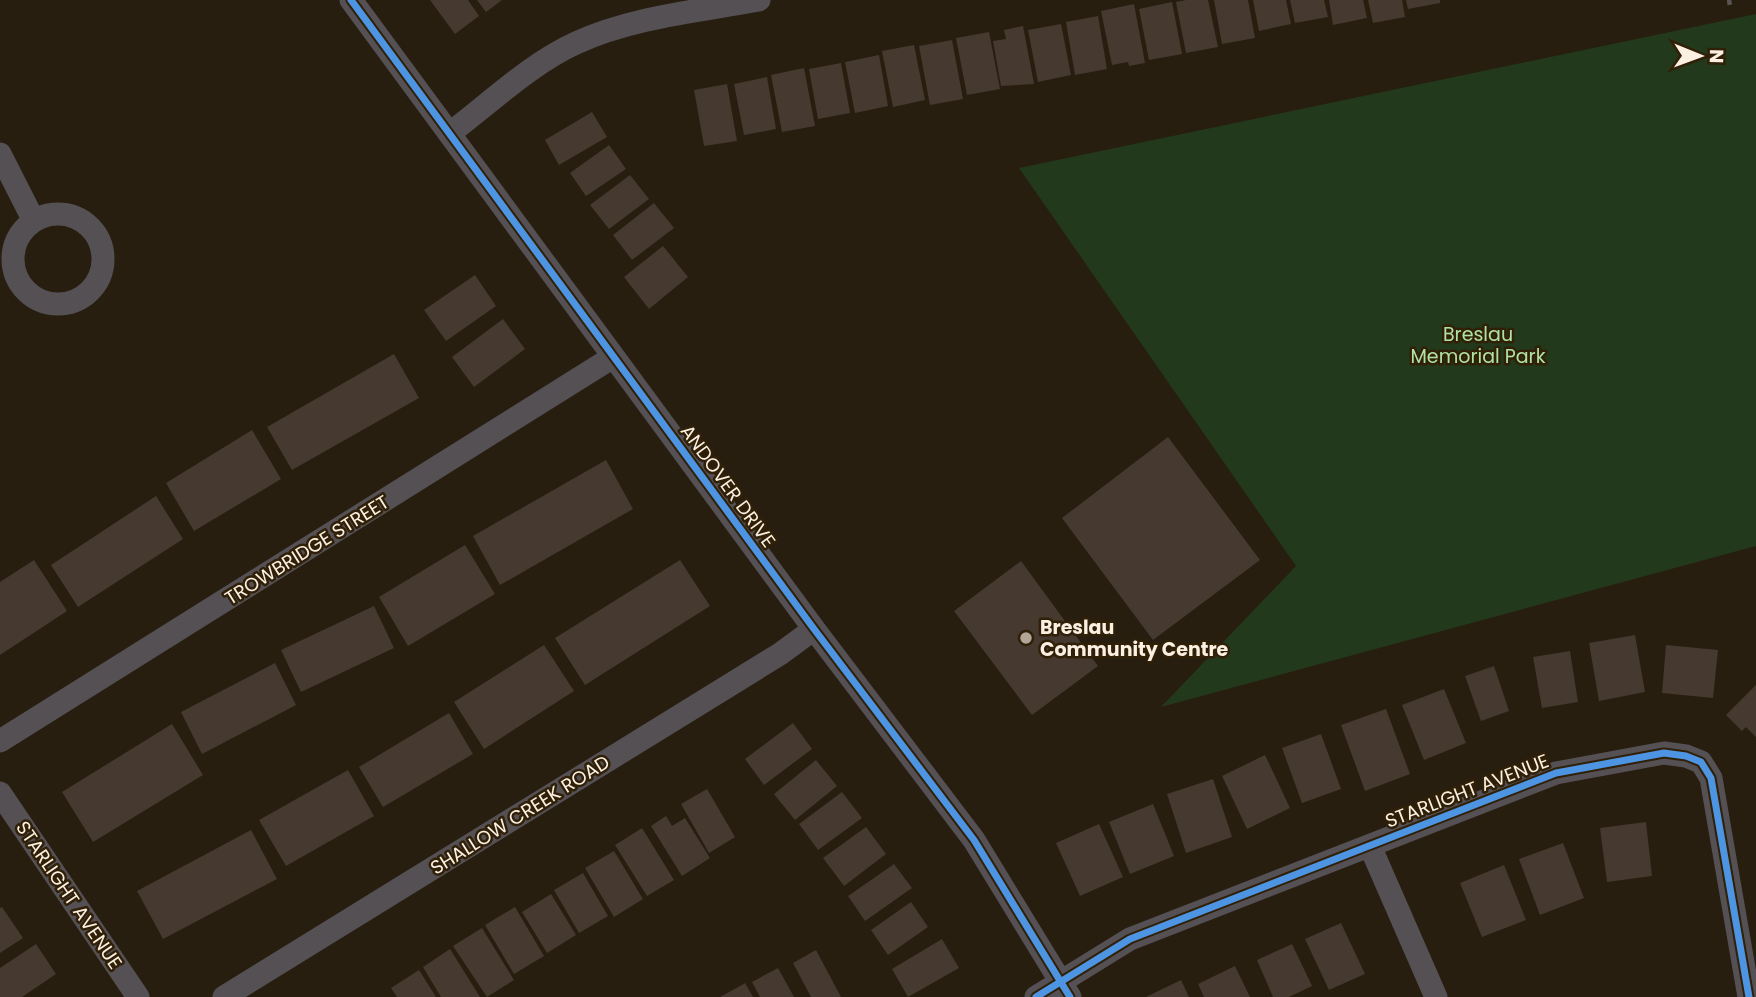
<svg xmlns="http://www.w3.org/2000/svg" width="1756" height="997" viewBox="0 0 1756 997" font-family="Poppins,sans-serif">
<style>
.green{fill:#23391b}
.building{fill:#46392f}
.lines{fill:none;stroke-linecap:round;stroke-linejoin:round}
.path{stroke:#5a5554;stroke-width:4.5;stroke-dasharray:5 3.5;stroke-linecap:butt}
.minor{stroke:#545054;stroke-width:23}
.cycleway-casing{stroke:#302007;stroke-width:11}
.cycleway{stroke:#4d94e3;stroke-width:7}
.poi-dot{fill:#b1a698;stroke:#302007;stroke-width:2.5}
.labels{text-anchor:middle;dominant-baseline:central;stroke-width:5;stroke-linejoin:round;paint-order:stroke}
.park-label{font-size:19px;fill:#afe3a4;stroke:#302007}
.street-label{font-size:19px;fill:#fbf0e2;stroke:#302007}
.poi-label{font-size:19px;font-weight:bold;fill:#fbf0e2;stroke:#302007;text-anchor:start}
</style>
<rect width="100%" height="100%" fill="#271e10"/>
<path class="green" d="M1756,14v532l-595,161 135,-141 -277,-398z"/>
<path class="building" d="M430,0h38l11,16 -24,18z
M477,0h25l-16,12z
M1186,0h22l10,47 -32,6 -10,-51z
M1214,0h34l7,38 -33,6z
M1253,0h33l5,24 -32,7z
M1290,0h34l4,17 -33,6z
M1329,0h34l4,18 -34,7z
M1368,0h34l3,17 -32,6z
M1406,0h34v3l-32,6z
M1172,2l10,52 -33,6 -10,-51z
M1134,4l11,59 -16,3 -1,-4 -16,3 -11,-54z
M1098,16l9,53 -32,6 -9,-53z
M1061,24l10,51 -33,7 -10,-52z
M1023,26l11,58 -33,2 -8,-45 13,-2 -2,-9z
M989,32l11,57 -33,6 -11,-57z
M952,40l11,59 -33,6 -11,-59z
M914,45l11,55 -32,7 -11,-56z
M879,55l9,51 -33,7 -10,-51z
M841,63l9,50 -32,6 -9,-50z
M804,68l11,58 -33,6 -11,-57z
M767,77l9,52 -32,6 -10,-51z
M727,84l10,57 -33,5 -10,-56z
M592,112l15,25 -48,28 -14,-25z
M609,145l17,24 -40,27 -16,-23z
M630,175l19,24 -40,30 -19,-24z
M654,203l20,25 -42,32 -19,-25z
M663,246l25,31 -39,32 -25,-32z
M475,275l21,31 -50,35 -22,-31z
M503,319l22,30 -51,38 -22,-30z
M394,354l25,44 -127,72 -25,-43z
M252,430l29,49 -87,52 -28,-48z
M1168,437l92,123 -107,80 -91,-122z
M606,460l27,49 -133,76 -27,-49z
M156,496l27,43 -105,68 -27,-42z
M465,545l30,49 -87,52 -29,-49z
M34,560l33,51 -67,44v-73z
M680,560l30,46 -125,79 -30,-47z
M1021,561l77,105 -66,49 -78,-104z
M374,606l20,42 -93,44 -20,-42z
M1635,635l10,57 -46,9 -10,-58z
M544,645l30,46 -90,58 -30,-47z
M1666,645l52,5 -5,48 -51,-5z
M1570,651l8,51 -36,6 -9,-51z
M275,663l21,42 -94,49 -21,-42z
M1494,666l15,45 -28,10 -16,-45z
M1756,685v52l-10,-10 -4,4 -16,-16z
M1444,689l22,54 -42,17 -22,-55z
M1386,709l24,65 -45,17 -24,-66z
M449,713l24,41 -90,53 -24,-40z
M793,723l19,26 -48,36 -19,-26z
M172,724l31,51 -110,67 -31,-50z
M1321,734l20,55 -39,14 -20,-55z
M1265,755l25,53 -43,21 -25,-53z
M816,760l21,26 -42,34 -21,-26z
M348,770l26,46 -88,50 -27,-46z
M1213,779l19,58 -46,16 -19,-59z
M707,789l28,48 -26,16 -28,-49z
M842,792l20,26 -44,32 -19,-26z
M1153,804l21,52 -44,18 -21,-52z
M666,816l6,10 13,-8 25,40 -28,18 -31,-50z
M1646,822l6,54 -45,6 -7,-54z
M1099,824l24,53 -43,19 -24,-53z
M866,827l20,27 -42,32 -21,-28z
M642,828l32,52 -27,16 -32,-51z
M251,830l26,49 -114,60 -26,-48z
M1563,843l21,55 -44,17 -21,-56z
M614,851l29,48 -29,18 -29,-49z
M894,864l18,24 -47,33 -17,-25z
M1504,865l22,55 -44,17 -22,-54z
M583,873l25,43 -29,17 -25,-43z
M551,894l25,41 -29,18 -25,-41z
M911,902l17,25 -40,28 -17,-25z
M2,907l21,31 -23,15v-45z
M515,907l29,49 -30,18 -29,-49z
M1341,923l24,51 -36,16 -24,-51z
M482,928l32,52 -27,17 -34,-51z
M942,939l17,29 -51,29 -16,-28z
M36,944l20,30 -34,23h-22v-29z
M1292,944l20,42 -23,11h-16l-16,-37z
M450,949l30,48h-39l-18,-30z
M816,950l25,47h-30l-18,-34z
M1235,966l15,31h-46l-6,-13z
M778,968l16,29h-34l-8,-15z
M419,970l17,27h-39l-6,-9z
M1181,980l8,17h-43z
M745,983l8,14h-33l22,-12z"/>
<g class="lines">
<path class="path" d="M1729,0l1,6"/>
<path class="minor" d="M351,0l463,629 160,211 96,157
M450,133c40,-30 80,-69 126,-90 56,-26 123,-32 183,-43
M0,154l34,67
M13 259a45 45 0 1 1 90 0a45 45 0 1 1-90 0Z
M0,741l613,-384
M0,793l138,204
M1370,846l66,151
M224,997l556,-343 34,-25
M1036,997l94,-58 426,-166 108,-20 22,3 15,6 10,16 38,219"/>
<defs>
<path id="cycleway" d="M351,0l463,629 160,211 96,157
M1036,997l94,-58 426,-166 108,-20 22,3 15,6 10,16 38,219"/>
</defs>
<use href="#cycleway" class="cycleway-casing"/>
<use href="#cycleway" class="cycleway"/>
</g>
<circle class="poi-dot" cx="1026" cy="638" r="7"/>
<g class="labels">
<g class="park-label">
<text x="1478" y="334">Breslau<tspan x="1478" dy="22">Memorial Park</tspan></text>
</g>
<g class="street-label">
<text transform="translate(728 486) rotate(54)">ANDOVER DRIVE</text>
<text transform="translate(307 550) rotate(-32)">TROWBRIDGE STREET</text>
<text transform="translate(1467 791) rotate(-21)">STARLIGHT AVENUE</text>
<text transform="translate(520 815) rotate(-32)">SHALLOW CREEK ROAD</text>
<text transform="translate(69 895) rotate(56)">STARLIGHT AVENUE</text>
</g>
<g class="poi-label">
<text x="1040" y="627">Breslau<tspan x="1040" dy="22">Community Centre</tspan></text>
</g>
</g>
<g transform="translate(1700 56) rotate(91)" stroke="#302007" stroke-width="5" paint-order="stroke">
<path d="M0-5L12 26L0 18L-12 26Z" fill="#fbf0e2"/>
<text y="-10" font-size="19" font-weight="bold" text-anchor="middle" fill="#fbf0e2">N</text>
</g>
</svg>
